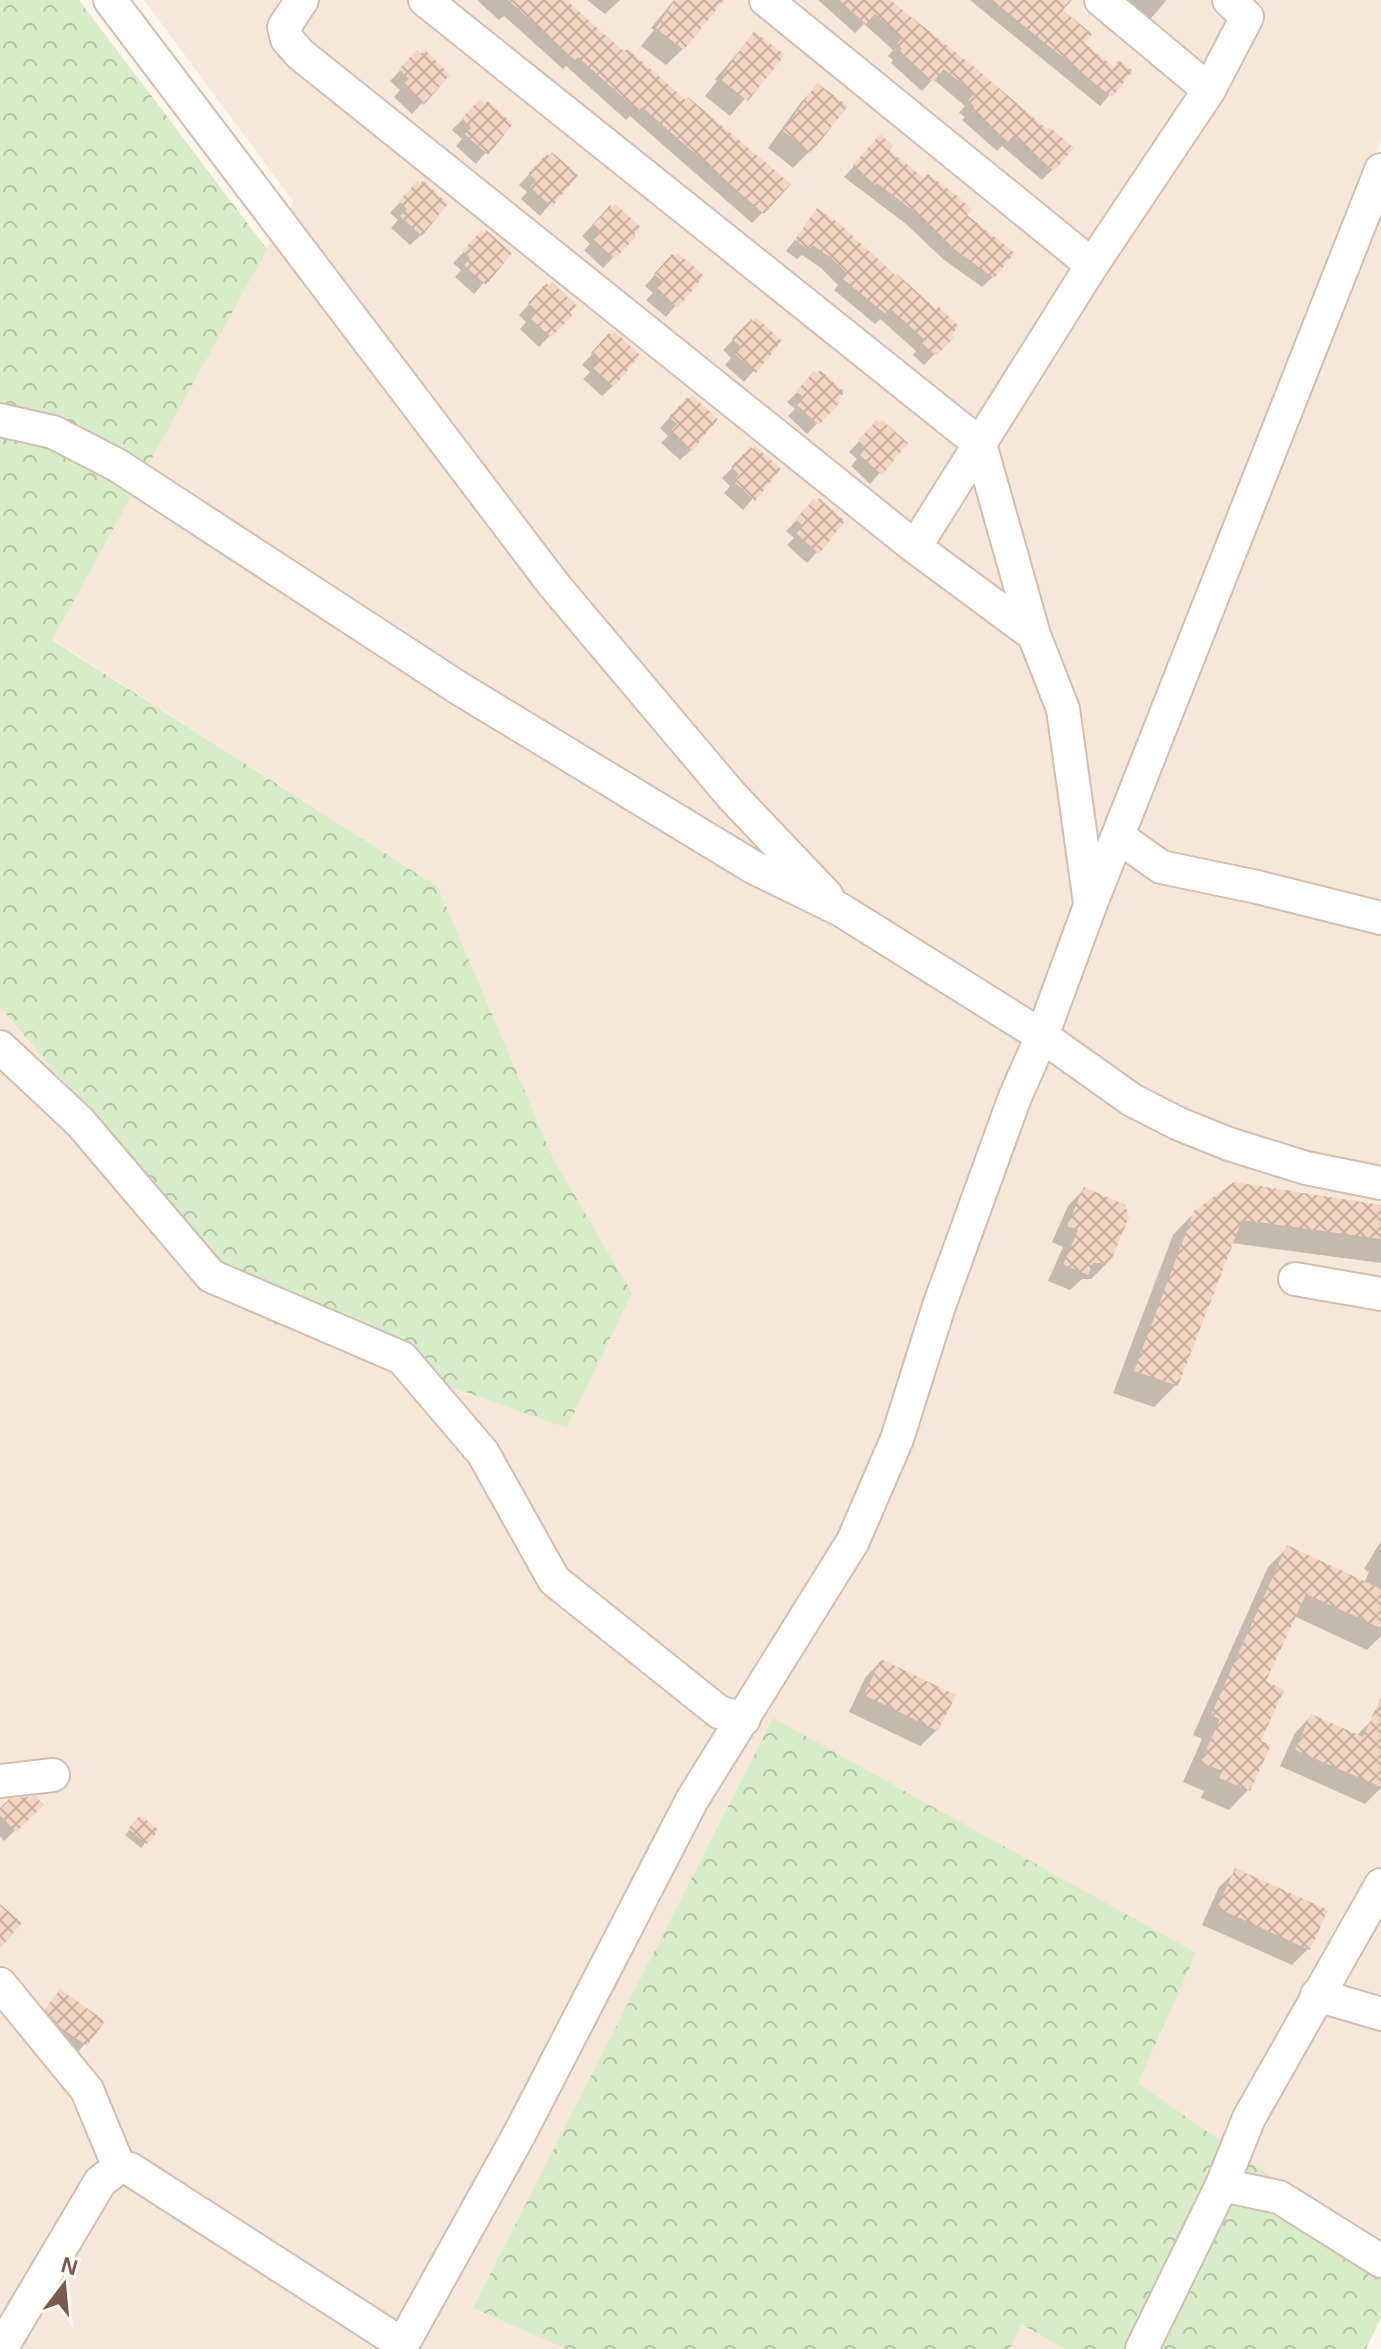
<svg xmlns="http://www.w3.org/2000/svg" width="1381" height="2349" viewBox="0 0 1381 2349" font-family="Arial,sans-serif">
<style>
.residential{fill:#f5e8da}
.forest{fill:url(#forest-crowns)}
.shadow{fill:#0003}
.building{fill:url(#building-cross-hatch)}
.lines{fill:none;stroke-linecap:round;stroke-linejoin:round}
.minor-casing{stroke:#d1beb0;stroke-width:36}
.minor{stroke:#fff;stroke-width:32}
</style>
<defs>
<pattern id="forest-crowns" width="20" height="18" patternUnits="userSpaceOnUse" patternTransform="scale(2)"><rect width="20" height="18" fill="#d8ecc9"/><path d="M2 6a3 3 0 1 1 6 0M12 15a3 3 0 1 1 6 0" fill="none" stroke="#b4c2a5"/></pattern>
<pattern id="building-cross-hatch" width="8" height="8" patternUnits="userSpaceOnUse" patternTransform="scale(2)"><rect width="8" height="8" fill="#f3d5c3"/><path d="M0 0l8 8M0 8l8-8" fill="none" stroke="#cab0a1"/></pattern>
</defs>
<rect width="100%" height="100%" fill="#fdf6ec"/>
<path class="residential" d="M144,0h1237v140l-19,48 19,5v2061l-244,-171 59,-130 -722,355 92,41h-566v-1342l269,315 363,-29 -78,-133 -116,-273 -386,-248 241,-438z
M1020,2324l44,25h-54z"/>
<path class="forest" d="M0,0h79l188,249 -215,391 386,247 116,273 78,133 -65,135 -298,-106 -269,-315z
M773,1718l423,235 -58,130 243,171v64l-15,31h-302l-43,-25 -11,25h-444l-93,-41z"/>
<path class="shadow" d="M477,0h86l59,52 141,160 -11,11 -122,-107 -4,4 -60,-54 -3,3 -59,-53 -5,4z
M587,0h33l-15,14z
M674,0h39l-30,49 -17,16 -25,-19 13,-16 -3,-2z
M818,0h70l165,169 -11,11 -40,-34 -5,5 -35,-31 3,-3 -6,-4 6,-7 -32,-27 -11,12 -31,-28 2,-3 -5,-4 5,-6 -29,-26 -9,9z
M970,0h56l87,69 17,2 -30,35z
M1118,0h47l1,1 -20,23z
M754,34l28,21 -52,61 -25,-20 12,-15 -2,-2z
M417,53l30,22 -35,39 -18,-17 6,-7 -10,-9z
M818,85l-8,66 -17,17 -25,-20 33,-46z
M480,102l30,22 -34,40 -20,-18 6,-7 -10,-9z
M870,148l16,3 78,64 29,62 -11,10 -39,-28 -37,-35 -62,-47z
M547,156l28,19 -35,41 -19,-17 6,-7 -8,-7z
M417,184l4,51 -11,10 -19,-17 7,-8 -8,-7z
M610,207l23,30 -30,31 -19,-18 6,-6 -8,-8z
M818,211l133,126 -27,28 -11,-10 3,-4 -36,-32 -5,5 -41,-34 4,-5 -17,-17 -19,-13 -5,4 -11,-8z
M481,234l28,19 -35,41 -19,-17 6,-7 -8,-7z
M662,267l39,9 -35,41 -20,-17 7,-7 -8,-7z
M546,286l23,30 -30,31 -19,-18 6,-7 -7,-7z
M751,322l28,19 -35,41 -19,-17 6,-7 -8,-8z
M609,336l4,50 -11,10 -19,-17 7,-7 -8,-7z
M816,375l21,27 -30,32 -19,-18 7,-7 -8,-7z
M687,399l4,51 -11,10 -19,-17 7,-7 -8,-8z
M866,434l39,9 -35,41 -19,-18 6,-7 -8,-7z
M750,450l28,19 -35,41 -19,-17 6,-7 -8,-8z
M814,502l3,50 -10,11 -20,-18 7,-7 -8,-7z
M1084,1189l24,73 -17,17h-9l-12,11 -22,-9 15,-34 -11,-5 16,-36z
M1381,1207v56l-150,-20 -55,142 -22,22 -41,-14 60,-158 22,-23z
M1381,1541v95l-14,14 -73,-34 -31,66 -5,60 -10,48 -19,20 -28,-12 3,-7 -21,-9 19,-43 -9,-4 75,-168 19,-19 77,35 5,-11 -5,-3z
M881,1661l56,69 -17,16 -71,-34 16,-34z
M1311,1716l45,20 16,-16 9,4v64l-16,16 -85,-38 15,-33z
M41,1805l-37,36 -4,-5v-26z
M136,1822l20,8 -15,18 -16,-13z
M1236,1871l72,78 -16,16 -90,-40 17,-38z
M60,1992l42,30 -27,34 -39,-35z"/>
<path class="building" d="M508,0h58l56,50h7l57,50 2,-3 103,87 -27,30 -122,-107 -4,4 -60,-54 -3,3z
M675,0h49l-40,50 -28,-22z
M839,0h51l89,71 68,58 2,-2 25,21 -20,23 -41,-35 -5,6 -37,-33 3,-3 -6,-5 6,-7 -30,-25 -11,13 -33,-31 2,-2 -5,-5 5,-6 -27,-24 -9,10z
M992,0h80l-9,10 29,24 -8,9 30,24 5,-7 14,11 -21,26z
M754,31l31,24 -37,46 -28,-22z
M417,50l4,4 4,-4 25,25 -26,30 -21,-20 6,-6 -10,-10z
M817,83l31,23 -37,47 -28,-22z
M480,99l5,5 3,-3 25,23 -25,31 -23,-21 6,-6 -9,-10z
M880,134l13,12 -4,4 35,28 4,-4 31,23 13,13 -5,5 48,38 -21,25 -40,-29 -37,-35 -40,-31 -2,2 -22,-20z
M552,152l26,23 -26,32 -22,-20 6,-7 -8,-7 19,-20 2,3z
M423,180l25,24 -26,32 -22,-20 7,-7 -8,-8 18,-20 3,3z
M615,204l26,23 -7,8 2,2 -21,22 -22,-20 6,-7 -7,-7 18,-20 2,2z
M817,208l23,16 56,52 1,-2 39,35 2,-3 21,20 -8,9 3,2 -18,19 -14,-13 3,-3 -33,-30 -5,5 -44,-36 4,-6 -16,-15 -18,-13 -4,5 -14,-10z
M486,230l26,23 -26,32 -22,-20 6,-7 -8,-7 19,-20 3,2z
M678,253l26,23 -26,32 -23,-20 7,-7 -8,-7 18,-20 3,2z
M552,282l25,24 -7,7 2,3 -21,21 -22,-20 7,-7 -8,-7 18,-20 3,3z
M757,318l25,23 -26,32 -22,-20 6,-7 -8,-7 19,-20 2,2z
M615,332l25,23 -26,32 -22,-20 7,-7 -8,-7 18,-20 3,2z
M820,370l25,22 -7,8 2,2 -21,23 -22,-20 7,-7 -8,-7 18,-20 3,2z
M693,396l25,23 -26,32 -22,-20 7,-7 -8,-7 18,-20 3,2z
M877,420l2,3 3,-3 26,23 -26,32 -22,-20 6,-7 -8,-8z
M755,446l26,23 -26,32 -22,-20 6,-7 -8,-7 19,-20 3,2z
M819,498l26,23 -26,33 -23,-21 7,-7 -8,-7 19,-20 2,3z
M1234,1182l147,23v34l-139,-19 -64,166 -44,-15 60,-160z
M1084,1187l41,18 4,12 -19,46h-17l-5,12 -25,-11 15,-34 -11,-4z
M1287,1545l94,44v39l-75,-34 -40,87 18,9 -23,51 10,4 -21,46 -31,-13 3,-7 -21,-9 19,-43 -9,-4z
M881,1659l75,36 -18,36 -74,-36z
M1381,1697v90l-86,-37 16,-36 52,23z
M35,1796l9,9 -28,27 -16,-17v-7l9,-9z
M140,1815l19,15 -12,14 -19,-15z
M1235,1868l93,42 -18,40 -93,-42z
M0,1904l22,19 -22,25z
M60,1989l45,32 -18,25 -27,-19 -15,-18z"/>
<g class="lines">
<defs>
<path id="minor" d="M110,0l444,585 177,210 96,101
M302,0l-18,27 3,12 13,15 615,493 119,88
M425,0l555,444 54,191 29,74 27,194
M766,0l326,265
M1101,0l108,90
M0,420l53,12 64,33 340,222 296,180 88,43 201,126 90,64 47,24 50,20 77,24 75,15
M915,547l177,-282 117,-175 38,-73 -18,-17
M1119,837l42,30 96,20 124,31
M0,1047l80,75 131,154 191,82 81,95 71,127 165,132 25,7
M1295,1279l86,15
M0,1781l53,-6
M0,1984l87,106 32,77
M1317,1995l64,19
M1222,2185l57,12 102,64
M1,2349l99,-167 19,-15 11,2 272,175
M400,2349l120,-216 172,-333 161,-259 44,-102 42,-133 76,-209 27,-61 48,-130 291,-736
M1142,2349l80,-164 27,-67 132,-233"/>
</defs>
<use href="#minor" class="minor-casing"/>
<use href="#minor" class="minor"/>
</g>
<g transform="translate(64 2285) rotate(16)" stroke="#fffaf3" stroke-width="6" paint-order="stroke">
<path d="M0-6L14 30L0 20L-14 30Z" fill="#7a5c4d"/>
<text y="-12" font-size="22" font-weight="bold" text-anchor="middle" fill="#7a5c4d">N</text>
</g>
</svg>
